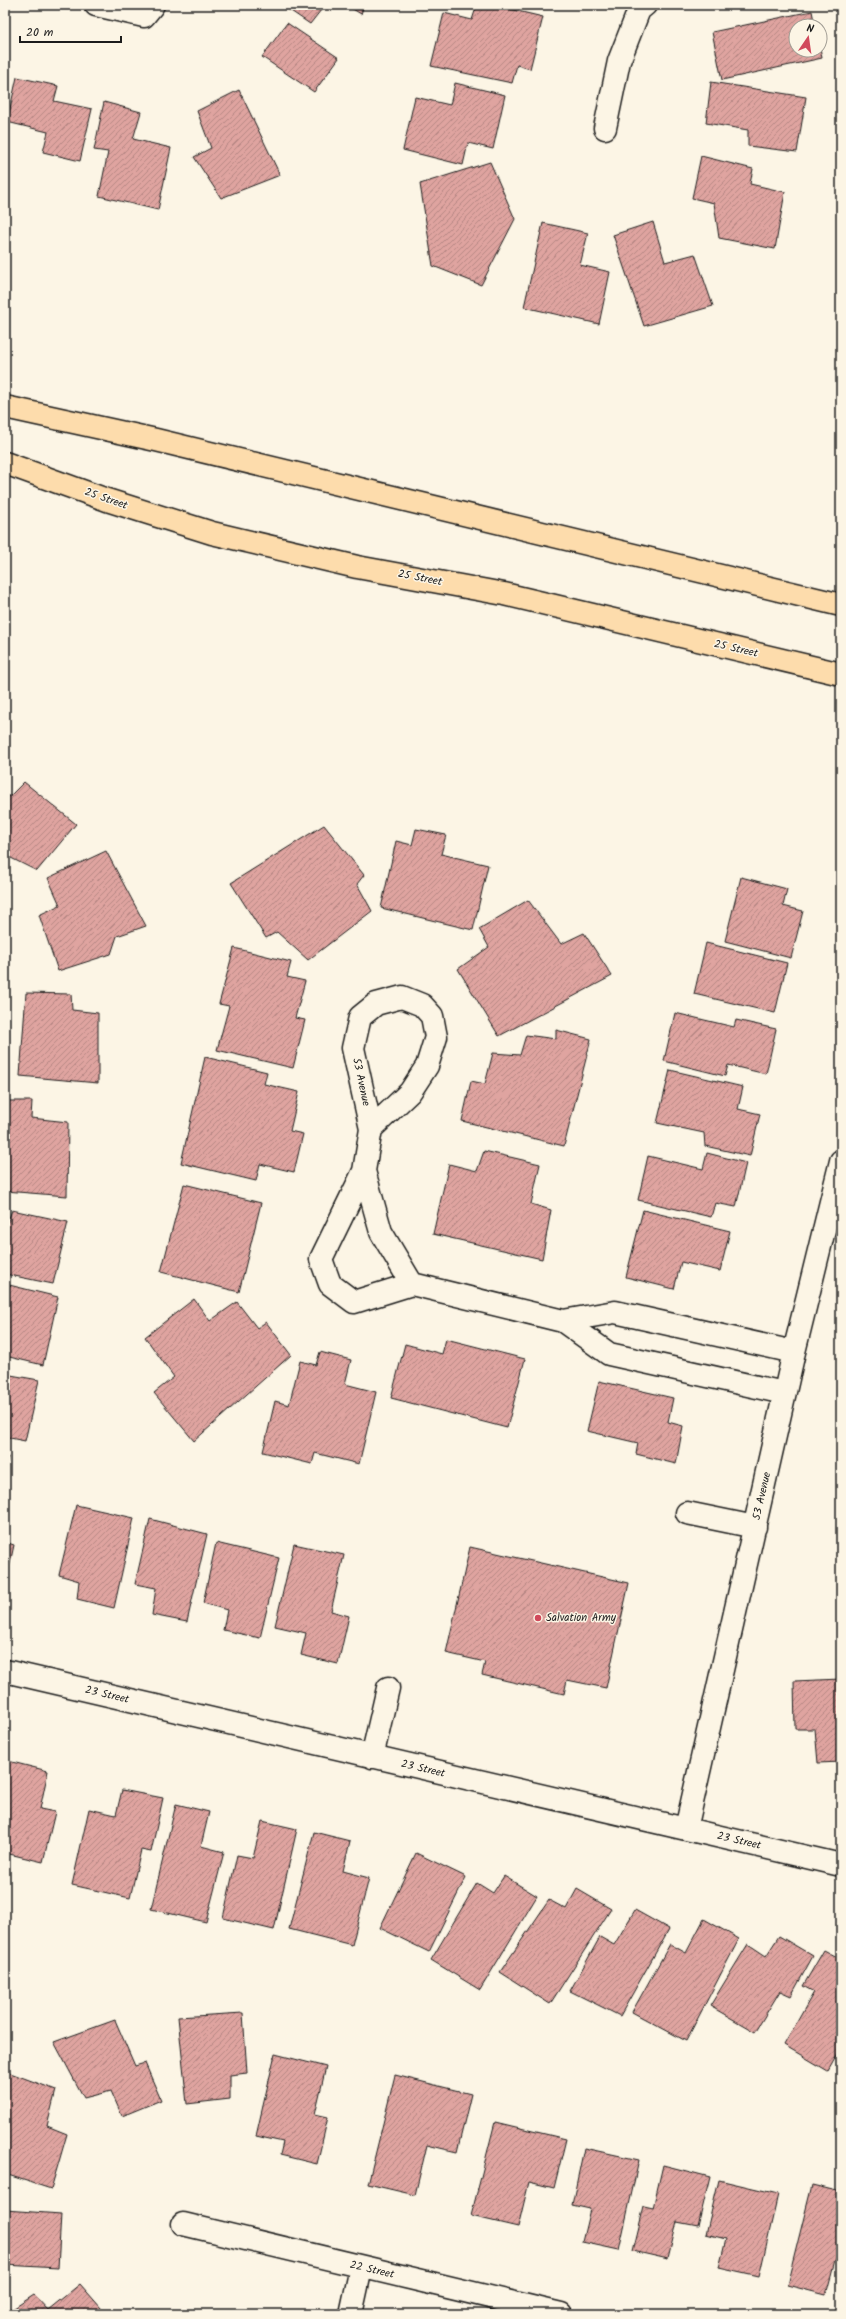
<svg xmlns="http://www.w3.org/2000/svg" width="846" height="2319" viewBox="0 0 846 2319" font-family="Kalam,sans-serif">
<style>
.building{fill:url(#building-hatch);stroke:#1c1c1c}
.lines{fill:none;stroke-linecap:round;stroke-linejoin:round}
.minor-casing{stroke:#1c1c1c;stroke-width:25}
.major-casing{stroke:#1c1c1c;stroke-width:25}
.minor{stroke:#fcf5e5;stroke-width:22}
.major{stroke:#fddcac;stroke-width:22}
.poi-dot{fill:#d1495b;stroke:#fcf5e5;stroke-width:1.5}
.labels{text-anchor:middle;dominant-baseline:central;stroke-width:3;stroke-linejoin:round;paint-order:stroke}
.street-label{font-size:11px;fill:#1c1c1c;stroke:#fcf5e5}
.poi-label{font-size:11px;fill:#1c1c1c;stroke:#fcf5e5;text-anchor:start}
</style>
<defs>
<pattern id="building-hatch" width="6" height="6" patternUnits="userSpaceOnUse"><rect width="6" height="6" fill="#dfa4a0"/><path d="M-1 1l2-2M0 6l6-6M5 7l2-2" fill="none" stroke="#b48582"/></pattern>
</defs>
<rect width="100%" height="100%" fill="#fcf5e5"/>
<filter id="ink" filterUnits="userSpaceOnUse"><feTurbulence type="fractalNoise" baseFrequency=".025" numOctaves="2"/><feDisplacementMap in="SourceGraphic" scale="8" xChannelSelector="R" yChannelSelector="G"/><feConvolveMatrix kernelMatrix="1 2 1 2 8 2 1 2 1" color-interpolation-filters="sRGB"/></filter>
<g filter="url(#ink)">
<path class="building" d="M282,5h43l-15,19z
M346,5h18l-3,9z
M477,5h15l51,12 -13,52 -13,-4 -5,18 -81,-17 13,-53 28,7z
M812,11l3,15h-19v24h24v-2l2,10 -100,22 -10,-48z
M287,23l52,35 -25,34 -52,-35z
M17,77l41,9 -4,15 38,8 -12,52 -37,-9 5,-20 -41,-10z
M711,82l95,15 -9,55 -49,-6v-16l-42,-7z
M455,83l50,12 -12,54 -25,-6 -5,22 -60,-15 12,-53 35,8z
M239,90l41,85 -59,23 -27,-41 17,-9 -14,-37z
M104,102l37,10 -8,27 38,9 -13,62 -59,-14 9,-44 -14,-2z
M701,156l52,13 -3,15 35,8 -10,57 -56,-11 -5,-35 -22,-5z
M490,162l25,57 -34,66 -48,-19 -13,-82z
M653,222l12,40 30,-8 18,52 -69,20 -31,-91z
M543,223l45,10 -8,32 30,7 -11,52 -75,-17z
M24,782l52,42 -39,47 -32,-16v-54z
M324,825l40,50 -7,9 15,27 -64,49 -31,-28 -11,6 -35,-55z
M416,829l30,6 -5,19 47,11 -15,65 -92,-22 15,-67 16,4z
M106,851l40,75 -29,10 -6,18 -53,17 -19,-56 21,-10 -12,-27z
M741,877l46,12 -4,17 20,5 -12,47 -66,-17z
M528,900l33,44 23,-11 28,43 -113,60 -41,-67 31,-22 -10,-18z
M706,943l81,20 -12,50 -81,-19z
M234,948l57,14 -4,15 18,4 -10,37 10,2 -12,48 -76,-18 12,-44 -10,-2z
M26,993l45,1 1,16 26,3v70l-78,-7z
M675,1013l59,14 2,-7 40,9 -10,45 -38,-9 -3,11 -61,-15z
M556,1030l35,9 -27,107 -102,-25 9,-40 14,3 8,-31 27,2 6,-20 30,4z
M205,1057l62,15 -3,12 35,8 -9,39 13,3 -9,38 -34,-8 -4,17 -75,-18z
M670,1070l73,17 -5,22 22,5 -10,42 -45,-10 -1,-13 -47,-10z
M5,1101h27l-1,17 37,4 -1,74 -62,-5z
M484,1151l56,13 -9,40 20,6 -9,49 -109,-25 16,-70 28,7z
M707,1153l39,10 -10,44 -21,-4 -4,14 -73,-17 10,-44 55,13z
M184,1184l77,19 -22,89 -78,-20z
M12,1210l56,12 -15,62 -48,-10v-45z
M643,1210l87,21 -10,40 -39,-9 -7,27 -48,-12z
M5,1284l53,13 -15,68 -38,-9z
M194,1299l16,22 27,-19 20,26 9,-6 25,33 -97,86 -40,-48 20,-16 -29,-40z
M446,1339l79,20 -18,69 -116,-30 14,-54 37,10z
M320,1352l31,8 -6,24 31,8 -17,72 -44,-11 -3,11 -49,-12 12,-51 14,4 11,-44 16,4z
M5,1374l34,6 -14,61 -20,-4z
M599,1381l74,17 -5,24 15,4 -7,38 -40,-10 2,-11 -51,-12z
M5,1456l3,1 -3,15z
M76,1505l58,13 -20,90 -37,-9 2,-18 -20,-6z
M150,1519l57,15 -20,88 -35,-7 4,-27 -21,-4z
M5,1542l9,3 -8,37 -1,-1z
M216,1543l63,15 -19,80 -37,-8 4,-20 -24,-7z
M294,1544l50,11 -13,56 18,5 -11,48 -37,-9 5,-22 -31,-7z
M470,1547l159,36 -23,105 -39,-8 -3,14 -82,-19 3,-13 -39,-9z
M841,1679v83l-23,1 -3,-34h-20l-1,-48z
M8,1761l40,10 -8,38 15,3 -12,50 -38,-9v-81z
M122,1790l41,8 -12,54 -10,-2 -11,48 -58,-13 17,-76 27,6z
M176,1804l33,8 -8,34 23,6 -18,70 -55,-13z
M262,1821l35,8 -23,101 -51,-12 14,-63 16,3z
M314,1832l36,9 -7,30 26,7 -17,67 -63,-16z
M416,1853l50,24 -37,75 -49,-24z
M504,1876l33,20 -57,94 -49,-30 46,-77 16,10z
M577,1889l34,20 -61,95 -50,-32 49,-72 17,9z
M635,1910l34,19 -49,87 -50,-25 30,-54 14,8z
M704,1919l35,20 -53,102 -54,-29 38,-68 16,9z
M779,1936l34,20 -22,40 -11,-5 -25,41 -45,-26 38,-62 18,12z
M824,1950l17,9v89l-13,23 -44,-26 30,-53 -11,-6z
M243,2013l4,60 -17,2v24l-43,5 -9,-87z
M115,2020l20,46 10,-3 16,37 -39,16 -11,-25 -27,7 -30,-56z
M275,2054l51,13 -11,47 13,3 -11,47 -37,-9 3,-13 -27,-6z
M5,2071l51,19 -9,36 20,8 -16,55 -46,-15z
M395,2075l76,19 -14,58 -30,-7 -12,50 -47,-11z
M495,2122l71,17 -12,49 -25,-6 -11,45 -47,-11z
M584,2148l55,12 -20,90 -37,-8 8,-33 -18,-4z
M663,2165l47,12 -12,49 -21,-4 -9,37 -35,-8 11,-45 9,2z
M719,2180l59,14 -19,83 -40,-9 7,-29 -20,-5z
M812,2185l29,7v70l-6,-1 -9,34 -39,-10z
M5,2210l56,4 -3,54 -53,-3z
M80,2284l21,24v6h-96l29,-19 14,15z"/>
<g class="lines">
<defs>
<path id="minor" d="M96,5l48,11 9,-11
M605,128l14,-67 20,-51 6,-5
M364,1171l7,-42 -18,-81 7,-31 16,-13 26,-7 20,8 10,11 4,21 -9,29 -17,26 -39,37
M412,1284l-31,-52 -17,-61 -43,88 9,25 24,18 58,-18 151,37 52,-9 179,40
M563,1321l46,33 175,39
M687,1513l68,14
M5,1671l836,194
M372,1757l16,-69
M686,1829l108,-477 47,-191
M183,2224l378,90
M351,2314l10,-46"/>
<path id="major" d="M5,407l151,33 685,165
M5,463l102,37 105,33 145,34 147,27 337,80"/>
</defs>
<use href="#minor" class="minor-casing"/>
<use href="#major" class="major-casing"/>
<use href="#minor" class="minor"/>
<use href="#major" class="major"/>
</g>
</g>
<circle class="poi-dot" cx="538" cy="1618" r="4"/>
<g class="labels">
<g class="street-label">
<text transform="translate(106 499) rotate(19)">25 Street</text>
<text transform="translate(420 578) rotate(11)">25 Street</text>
<text transform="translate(736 649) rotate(13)">25 Street</text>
<text transform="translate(361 1082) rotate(78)">53 Avenue</text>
<text transform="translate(762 1496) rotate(-77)">53 Avenue</text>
<text transform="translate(107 1695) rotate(13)">23 Street</text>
<text transform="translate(423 1769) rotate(13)">23 Street</text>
<text transform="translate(739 1841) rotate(13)">23 Street</text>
<text transform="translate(372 2270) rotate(13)">22 Street</text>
</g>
<g class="poi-label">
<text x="546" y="1618">Salvation Army</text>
</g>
</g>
<rect width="846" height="2319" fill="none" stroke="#fcf5e5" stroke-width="20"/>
<rect x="10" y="10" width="826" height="2299" fill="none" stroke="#1c1c1c" stroke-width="1.5" filter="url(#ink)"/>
<g transform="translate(808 38) rotate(13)"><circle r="19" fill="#fcf5e5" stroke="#a29e95"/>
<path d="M0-3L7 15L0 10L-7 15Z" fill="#d1495b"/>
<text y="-6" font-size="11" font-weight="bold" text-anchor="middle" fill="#1c1c1c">N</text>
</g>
<path d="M20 36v6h101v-6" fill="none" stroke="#1c1c1c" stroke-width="2"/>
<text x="26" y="36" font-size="12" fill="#1c1c1c" stroke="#fcf5e5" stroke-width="3" paint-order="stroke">20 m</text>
</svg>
